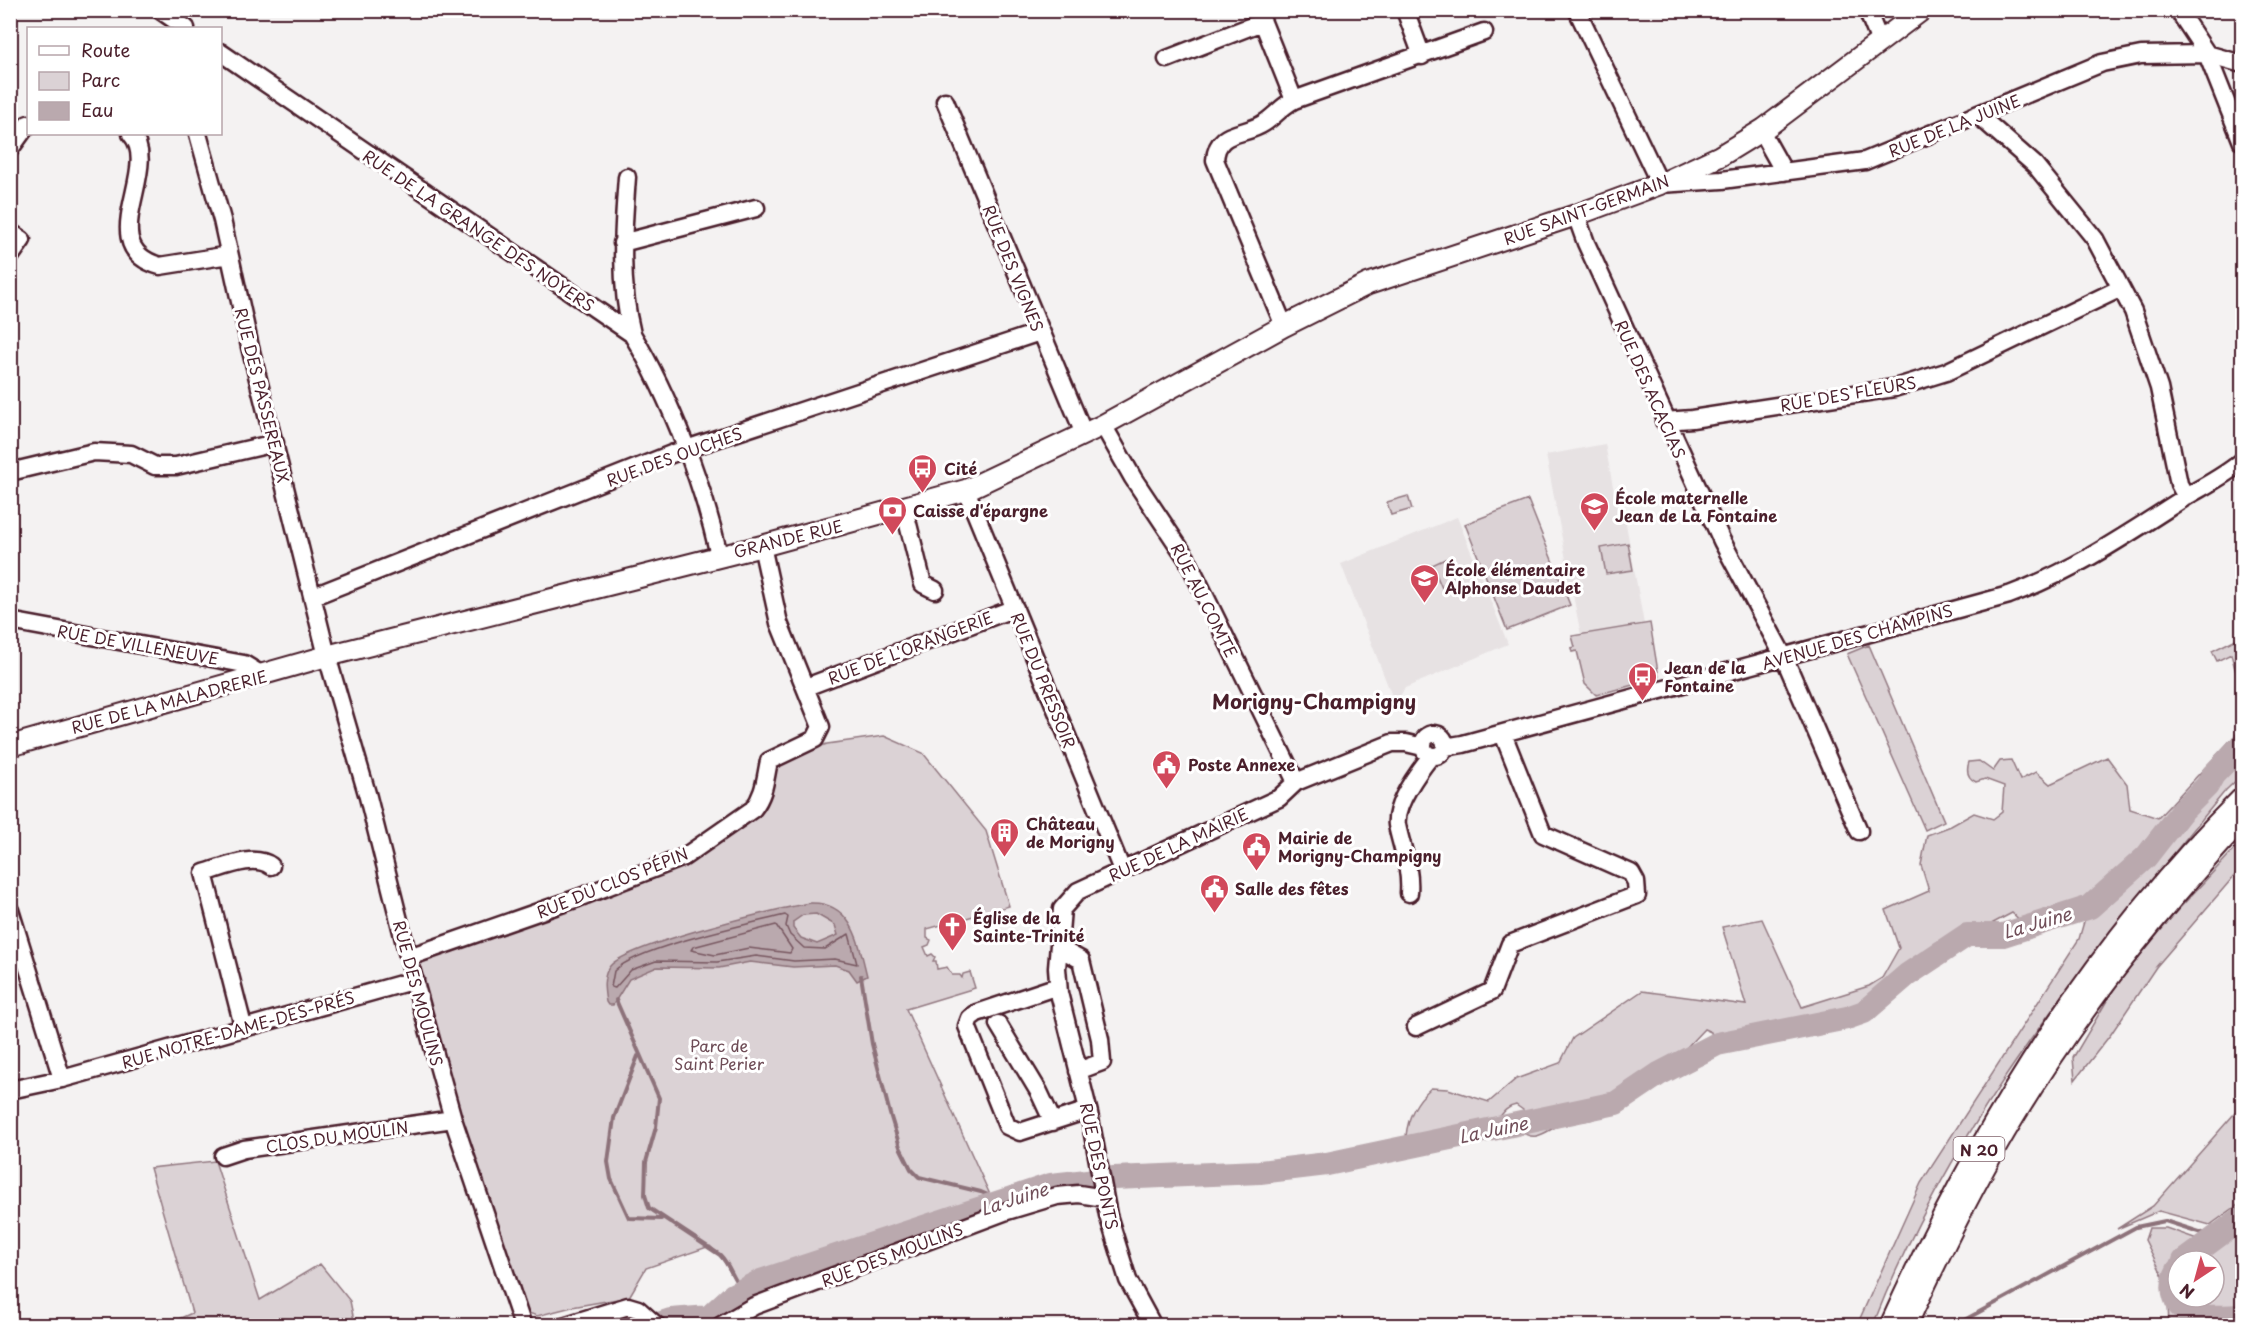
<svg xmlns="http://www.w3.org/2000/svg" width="2253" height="1336" viewBox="0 0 2253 1336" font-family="'Playpen Sans',sans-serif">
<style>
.built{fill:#e7e2e3}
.green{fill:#dbd2d5;stroke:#927880;stroke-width:1.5;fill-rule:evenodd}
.water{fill:#baa9ae;stroke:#8d727a;stroke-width:1.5;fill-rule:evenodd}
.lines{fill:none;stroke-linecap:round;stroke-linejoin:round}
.shore{stroke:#77565f;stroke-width:1.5}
.stream{stroke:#8d727a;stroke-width:4}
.river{stroke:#baa9ae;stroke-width:24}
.minor-casing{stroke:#4a1f2b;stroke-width:21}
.major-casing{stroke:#4a1f2b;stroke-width:24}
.minor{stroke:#fff;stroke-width:16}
.major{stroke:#fff;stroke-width:20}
.labels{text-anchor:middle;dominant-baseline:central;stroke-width:6;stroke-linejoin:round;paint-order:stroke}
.shield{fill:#fff;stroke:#80626b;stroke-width:1.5}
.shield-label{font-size:15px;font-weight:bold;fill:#4a1f2b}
.street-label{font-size:16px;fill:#4a1f2b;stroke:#fff}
.poi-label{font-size:16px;font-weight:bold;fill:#4a1f2b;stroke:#fff;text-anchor:start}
.park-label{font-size:16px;fill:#6e4c56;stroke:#fff}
.water-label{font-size:18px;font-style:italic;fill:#714f59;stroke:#fff}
.quarter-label{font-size:20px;font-weight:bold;fill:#4a1f2b;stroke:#fff}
</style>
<rect width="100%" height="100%" fill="#f4f2f2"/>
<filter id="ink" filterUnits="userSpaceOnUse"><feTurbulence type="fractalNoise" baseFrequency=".0167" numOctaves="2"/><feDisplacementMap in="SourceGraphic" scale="12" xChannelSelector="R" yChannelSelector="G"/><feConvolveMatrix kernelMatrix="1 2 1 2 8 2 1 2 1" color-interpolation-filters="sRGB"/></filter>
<g filter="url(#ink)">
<path class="built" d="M1605,444l12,64 6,-1 21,117 -63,11 -10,-50 -5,-3 -2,-7 4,-5 -22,-115z
M1457,517l51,127 -103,44 -5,8 -7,3 -52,-135z"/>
<path class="green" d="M1408,496l4,13 -21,6 -4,-13z
M1528,500l42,105 -63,25 -42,-106z
M1628,543l5,27 -27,4 -5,-26z
M1445,559l10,24 -13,5 -10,-23z
M1650,623l9,55 -63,17 -11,-11 -8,-33 -5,1 -1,-4 4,-1 -3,-11z
M2242,636v58l-11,-40 -14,7 -5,-10z
M1869,645l75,176 -19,9 -78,-176z
M2242,728v47l-16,15c-136,165 -275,334 -353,535h-16l64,-142 158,-244 7,-24 -25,-3 -38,11 -11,-10 -34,18 -27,6 -42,30 -43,39 -31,10h-12l-21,7 -13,12 -66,17 -9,-1 -3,-19 -7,-3c-33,34 -61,72 -107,89 -12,4 -25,3 -37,7 -13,5 -24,18 -38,7l1,-22 -7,-5c-12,2 -15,12 -23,20 -5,5 -12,12 -18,15 -13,7 -56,1 -69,-4 2,-20 10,-35 25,-48l17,1 41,13 27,-23 44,-16 13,-25 69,-47 104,14 -24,-78 40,-8 40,88 67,-21 13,-8 17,-30 -13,-38 43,-19 -8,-26 6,-30 24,-9 23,-13 19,6 9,-7 2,-26 -19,-7 -9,3c-9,-4 -10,-11 -7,-20l10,-1 14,10 7,-10 11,-1 9,20 16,-8 14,12 57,-27 20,27 3,25 28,9z
M884,736l39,17 63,78 23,75 -82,23v9l4,2 -2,5 -5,2 4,9 4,-2 3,3 -2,4h3l1,8 10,-2 5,8h8l2,3 1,-4 7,-2 5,16 -69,21 90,199 -228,84 -26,-2c-15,-17 -12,-27 -32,-44l-64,22 -17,29 -57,10 -35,9 -11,-4 -79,-237 -30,-113 89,-33 243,-110 27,-57 51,-18z
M2242,841v26l-86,100 -45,67 -36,46 -2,-22 45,-76 58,-70z
M2242,1105v97l-32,23 -51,-14 -42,18 36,-23z
M215,1161l45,139 60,-36 30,37 5,24h-190l27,-12 -42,-145z
M2242,1227v98h-73l-2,-41 -22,-44 4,-12h17l48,17zM2178,1261h36v36h-36z"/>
<path class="water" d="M811,903c42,-1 48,41 56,73l-10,5 -8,-11 -14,-5 -42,2 -43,-5 -31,6 -62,-1 -28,12 -16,26h-5l-2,-3c-2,-12 -4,-26 4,-36 17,-21 168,-58 201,-63zM816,914l19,11 3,10 -21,9 -16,-6 -8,-10v-6l10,-7z"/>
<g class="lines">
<path class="shore" d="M785,915l3,2 -2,9 4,9 14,13 21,1 24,-15 8,30 -22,-5 -41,2 -38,-5 -39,6 -61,-1 -25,9 -16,18 -4,-1 3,-16c24,-24 135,-47 171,-56z
M776,925l16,24 -2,4 -41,-5 -34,7 -24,-5 2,-3z"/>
<path class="stream" d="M861,976l11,68 18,70 10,33 11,22 8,8 62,15 19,8
M616,1000l43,98 -3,29 -10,35 -1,33 4,13 71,47c10,10 12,23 22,35
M638,1056l-24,62 -6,44 3,17 18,39 32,1
M1957,1324l179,-97 29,-6 50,16"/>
<path class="river" d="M2184,1261l58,-43
M2178,1270c-5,9 -6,18 -3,27 8,26 47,19 67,19
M653,1326l18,-6 38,-3 24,-22 28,-14 290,-96 63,-7 146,-6 67,-8 289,-61 43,-29 58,-30 130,-26 17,-6 43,-37 60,-40h36l87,-28 56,-50 35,-45 26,-26 6,-11 29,-30"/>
<defs>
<path id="minor" d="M160,10l26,18
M1258,10l36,90
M1405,10l17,46
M1577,10l83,174 62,-4 143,-19 237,-98 39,-8 66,-1 35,10
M1867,10l13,32
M2178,10l29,44 35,88
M220,52l412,282c38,63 71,150 87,221
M1167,59l95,-37
M945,101l139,333
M1978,115l57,50 60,74 38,72 26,77 20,96 7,13
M1761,131l23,41
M131,134c32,34 -40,113 29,132l69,-11
M198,134l24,86 28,127 77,309 41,141 43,171 42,151 70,207
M10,149l18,-25
M627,177c-4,53 -8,105 5,157
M1576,215l10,28 136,298 62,116 75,174
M10,232l12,8 -12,17
M622,243l134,-35
M1284,326l-69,-166c2,-31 28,-23 49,-37 11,-7 18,-17 30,-23l190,-68
M1664,421l28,-2 202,-31 52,-16 175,-84
M1103,425l30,53 54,81 109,223
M10,472l84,-20 37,2 24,12h21l99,-23
M966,490l156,380
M904,508l19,76 12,6
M314,596l360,-143 366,-121
M10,621l234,43 18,11
M806,687l209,-79
M1423 745a11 11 0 1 1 22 0a11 11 0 1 1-22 0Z
M1445,747l18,-3 546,-149c63,-23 119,-61 175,-97 20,-12 41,-22 58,-37
M1409,893c2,-26 -7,-43 -12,-68 -3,-20 22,-54 34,-69
M10,910l52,169
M1059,948l22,12 19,79 2,23 -24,9
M409,957l169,-59 106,-41 69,-48c12,-15 12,-30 16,-48l46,-22 6,-12 -42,-104 -17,-77
M1058,986l-81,27 -7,5 -3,8 40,100 13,6 68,-22
M998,1024l41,68 14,30
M243,1026l-39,-153c19,-5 49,-20 67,-7
M1416,1027l76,-36 18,-47 127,-49 -1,-13 -5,-9 -88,-39 -40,-100
M10,1090l52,-11 353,-99
M223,1156l21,-7 209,-30
M563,1326l65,-20 10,3 19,17
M720,1326l34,-20 253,-95 50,-15 22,-2 25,4
M1153,1326l-25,-46 -20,-65 -19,-102 -30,-120 -2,-25 5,-59 16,-18 201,-93 17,-16 96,-39h14l17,4"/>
<path id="major" d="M10,746l317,-90 435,-110 204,-56 137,-65 181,-99 84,-42 208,-69 84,-31 60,-28 44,-27 158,-119
M1890,1326c87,-193 202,-379 352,-528
M1906,1326c33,-72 68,-144 109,-211 64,-105 143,-205 227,-295"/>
</defs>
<use href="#minor" class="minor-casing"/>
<use href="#major" class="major-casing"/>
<use href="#minor" class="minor"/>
<use href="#major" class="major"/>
</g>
</g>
<defs>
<symbol id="bus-pin" viewBox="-11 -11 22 30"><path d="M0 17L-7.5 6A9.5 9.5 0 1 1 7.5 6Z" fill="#d1495b" stroke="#fff"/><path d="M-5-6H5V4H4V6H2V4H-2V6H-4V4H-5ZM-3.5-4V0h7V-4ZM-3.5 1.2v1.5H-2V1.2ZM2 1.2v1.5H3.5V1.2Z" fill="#fff"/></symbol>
<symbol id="school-pin" viewBox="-11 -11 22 30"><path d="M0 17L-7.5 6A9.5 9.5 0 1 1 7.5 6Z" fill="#d1495b" stroke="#fff"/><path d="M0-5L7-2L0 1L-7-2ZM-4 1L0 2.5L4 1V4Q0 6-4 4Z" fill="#fff"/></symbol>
<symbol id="bank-pin" viewBox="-11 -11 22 30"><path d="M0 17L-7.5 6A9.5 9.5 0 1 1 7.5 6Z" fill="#d1495b" stroke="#fff"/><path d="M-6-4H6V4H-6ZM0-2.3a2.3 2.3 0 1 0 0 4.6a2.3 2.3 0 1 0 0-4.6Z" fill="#fff"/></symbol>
<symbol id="civic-pin" viewBox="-11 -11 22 30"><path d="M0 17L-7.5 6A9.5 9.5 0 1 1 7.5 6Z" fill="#d1495b" stroke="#fff"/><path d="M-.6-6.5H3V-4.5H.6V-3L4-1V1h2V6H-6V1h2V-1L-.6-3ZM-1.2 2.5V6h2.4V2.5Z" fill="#fff"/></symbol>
<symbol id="building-pin" viewBox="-11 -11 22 30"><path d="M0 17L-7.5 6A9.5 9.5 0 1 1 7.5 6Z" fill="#d1495b" stroke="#fff"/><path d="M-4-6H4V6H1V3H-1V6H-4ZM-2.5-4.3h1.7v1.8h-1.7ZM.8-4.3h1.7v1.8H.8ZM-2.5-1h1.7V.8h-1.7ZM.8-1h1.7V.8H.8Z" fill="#fff"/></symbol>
<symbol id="church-pin" viewBox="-11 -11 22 30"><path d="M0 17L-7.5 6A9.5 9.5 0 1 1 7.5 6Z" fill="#d1495b" stroke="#fff"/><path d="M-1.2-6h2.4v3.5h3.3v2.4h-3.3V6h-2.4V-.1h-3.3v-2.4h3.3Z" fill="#fff"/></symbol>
</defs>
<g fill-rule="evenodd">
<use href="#bus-pin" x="906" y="452" width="33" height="45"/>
<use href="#school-pin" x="1578" y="490" width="33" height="45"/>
<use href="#bank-pin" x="876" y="494" width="33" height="45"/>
<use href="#school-pin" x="1408" y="562" width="33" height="45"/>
<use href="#bus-pin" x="1626" y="660" width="33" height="45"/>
<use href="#civic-pin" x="1150" y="748" width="33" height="45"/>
<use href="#building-pin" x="988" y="816" width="33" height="45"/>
<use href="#civic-pin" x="1240" y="830" width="33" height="45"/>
<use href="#civic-pin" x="1198" y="872" width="33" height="45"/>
<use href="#church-pin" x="936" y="910" width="33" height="45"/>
</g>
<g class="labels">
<rect class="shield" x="1953.5" y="1137" width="51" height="24" rx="4.5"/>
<g class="shield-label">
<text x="1979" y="1149">N 20</text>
</g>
<g class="street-label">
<text transform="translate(1954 125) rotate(-22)">RUE DE LA JUINE</text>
<text transform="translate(1586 209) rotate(-20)">RUE SAINT-GERMAIN</text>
<text transform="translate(479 230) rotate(34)">RUE DE LA GRANGE DES NOYERS</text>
<text transform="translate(1014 268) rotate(68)">RUE DES VIGNES</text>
<text transform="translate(1651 389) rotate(66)">RUE DES ACACIAS</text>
<text transform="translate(1848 393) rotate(-10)">RUE DES FLEURS</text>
<text transform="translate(263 395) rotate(76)">RUE DES PASSEREAUX</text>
<text transform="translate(674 456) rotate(-20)">RUE DES OUCHES</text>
<text transform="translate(788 538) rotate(-14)">GRANDE RUE</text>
<text transform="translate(1205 600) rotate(63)">RUE AU COMTE</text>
<text transform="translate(1857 636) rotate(-16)">AVENUE DES CHAMPINS</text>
<text transform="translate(138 644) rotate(10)">RUE DE VILLENEUVE</text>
<text transform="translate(910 647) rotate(-21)">RUE DE L'ORANGERIE</text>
<text transform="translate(1044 680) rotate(68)">RUE DU PRESSOIR</text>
<text transform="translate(169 701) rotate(-15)">RUE DE LA MALADRERIE</text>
<text transform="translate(1178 844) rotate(-25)">RUE DE LA MAIRIE</text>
<text transform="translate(612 882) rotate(-22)">RUE DU CLOS PÉPIN</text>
<text transform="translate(419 993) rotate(75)">RUE DES MOULINS</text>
<text transform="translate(238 1029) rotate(-16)">RUE NOTRE-DAME-DES-PRÉS</text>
<text transform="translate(337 1136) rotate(-8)">CLOS DU MOULIN</text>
<text transform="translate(1100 1166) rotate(78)">RUE DES PONTS</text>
<text transform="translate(892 1254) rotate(-21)">RUE DES MOULINS</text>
</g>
<g class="poi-label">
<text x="944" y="468">Cité</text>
<text x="1615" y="497">École maternelle<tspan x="1615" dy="18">Jean de La Fontaine</tspan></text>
<text x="913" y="510">Caisse d'épargne</text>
<text x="1445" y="569">École élémentaire<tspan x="1445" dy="18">Alphonse Daudet</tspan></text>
<text x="1664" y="667">Jean de la<tspan x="1664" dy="18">Fontaine</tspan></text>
<text x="1188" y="764">Poste Annexe</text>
<text x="1026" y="823">Château<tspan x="1026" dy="18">de Morigny</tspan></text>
<text x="1278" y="837">Mairie de<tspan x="1278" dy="18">Morigny-Champigny</tspan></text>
<text x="1235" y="888">Salle des fêtes</text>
<text x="973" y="917">Église de la<tspan x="973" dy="18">Sainte-Trinité</tspan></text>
</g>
<g class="park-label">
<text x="719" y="1045">Parc de<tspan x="719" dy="18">Saint Perier</tspan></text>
</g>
<g class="water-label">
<text transform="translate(2037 922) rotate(-16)">La Juine</text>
<text transform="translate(1493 1129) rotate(-12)">La Juine</text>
<text transform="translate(1014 1198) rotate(-18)">La Juine</text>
</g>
<g class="quarter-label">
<text x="1314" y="701">Morigny-Champigny</text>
</g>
</g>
<rect width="2253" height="1336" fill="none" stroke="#fff" stroke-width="36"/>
<rect x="18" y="18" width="2217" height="1300" fill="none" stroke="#4a1f2b" stroke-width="2" filter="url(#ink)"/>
<rect x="27" y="27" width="195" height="108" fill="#ffffff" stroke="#b7a5aa" stroke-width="1.5"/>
<rect x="39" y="46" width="30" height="9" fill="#ffffff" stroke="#b7a5aa" stroke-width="1.5"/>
<text x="81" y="57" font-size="18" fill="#4a1f2b">Route</text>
<rect x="39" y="72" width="30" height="18" fill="#dbd2d5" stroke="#b7a5aa" stroke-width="1.5"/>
<text x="81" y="87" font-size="18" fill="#4a1f2b">Parc</text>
<rect x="39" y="102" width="30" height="18" fill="#baa9ae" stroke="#b7a5aa" stroke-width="1.5"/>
<text x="81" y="117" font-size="18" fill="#4a1f2b">Eau</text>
<g transform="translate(2196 1279) rotate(216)"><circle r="28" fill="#ffffff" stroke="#b7a5aa" stroke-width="1.5"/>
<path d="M0-4.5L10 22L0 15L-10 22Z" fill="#d1495b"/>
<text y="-9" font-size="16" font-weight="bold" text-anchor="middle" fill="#4a1f2b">N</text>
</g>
</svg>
